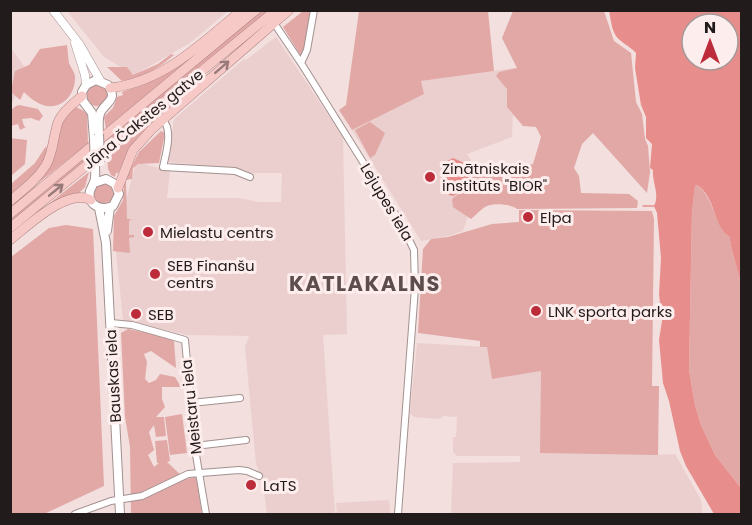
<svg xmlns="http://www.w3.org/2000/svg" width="752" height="525" viewBox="0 0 752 525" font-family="Poppins,sans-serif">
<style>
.built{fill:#ebcfce}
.green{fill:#e1a8a6}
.water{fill:#e78e8c;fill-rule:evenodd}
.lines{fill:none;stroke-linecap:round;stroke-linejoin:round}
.stream{stroke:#e78e8c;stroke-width:1.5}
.minor-casing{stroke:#a39190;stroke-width:8}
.tertiary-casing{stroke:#a39190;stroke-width:9}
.secondary-casing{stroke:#a39190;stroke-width:10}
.trunk-casing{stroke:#aa8281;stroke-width:10}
.minor{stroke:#fff;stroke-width:6}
.tertiary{stroke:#fff;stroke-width:8}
.secondary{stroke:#fff;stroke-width:8}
.trunk{stroke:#f6c8c6;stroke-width:9}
.secondary-bridge-casing{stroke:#a39190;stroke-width:10;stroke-linecap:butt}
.secondary-bridge{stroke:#fff;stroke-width:8}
.oneway{stroke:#977a79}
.poi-dot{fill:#bd2c3b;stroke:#fdedec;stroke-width:2}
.labels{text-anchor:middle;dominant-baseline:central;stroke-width:6;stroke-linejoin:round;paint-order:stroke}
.street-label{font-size:15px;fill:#221b1b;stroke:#fdedec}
.poi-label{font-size:15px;fill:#221b1b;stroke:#fdedec;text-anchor:start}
.district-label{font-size:21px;font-weight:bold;letter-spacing:1.5px;fill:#5d4d4d;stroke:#fdedec}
</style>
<rect width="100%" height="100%" fill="#f2dfde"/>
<path class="built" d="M67,11h161l-38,32 -56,32 -30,-18z
M276,37l67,100 4,197 -24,1 12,179h-68l-5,-36 -6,-14 -11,-117 4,-11 -62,-1 -64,-15 -8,-77 21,-81 34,9 -3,27h72l19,4h23l1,-29h-31l-17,-4 -66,-7 6,-43 70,-60 2,1z
M11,48l18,25 -18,31z
M515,68l-3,69 -45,17 14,23 -18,54 -15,5 -27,5 -69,-111 72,-36 -3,-13z
M417,343l70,4 5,32 49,-8 117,84 17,-1 26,46 1,14h-251l2,-51 67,-1v-6h-63l-4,-4v-15h3l1,-20 -14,-1 -3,3 -26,-2 -4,-4z
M389,500l1,14h-53l-1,-11z"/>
<path class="green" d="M246,11h4l-144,118 -2,-12 9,-9 4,-11 6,-2 -1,-3c52,-16 83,-48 124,-81z
M261,11h9l-259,213v-7z
M303,11h9l-6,38 -5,7 -18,-29z
M359,11h129l6,60 -73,10 3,13 -72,36 -13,-20 7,-5z
M513,11h91l10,30 17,12 5,49 6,12 3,25 3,7 2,26 -3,21 -54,-60 -11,11 -8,24 5,8 2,17 48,1 9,7 -1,7 -120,1c-7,-5 -22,-6 -30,-3 -5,2 -11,9 -16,13l-18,-12 -1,-8 18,-15 3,-15 26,3 34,-8 8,-27 -5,-10 -13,-1 -16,-19v-18l-11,-13 3,-4 18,-4 -15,-30z
M67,45c1,6 1,13 2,18 2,5 5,8 6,13 1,18 -13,35 -32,29 -7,-2 -14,-8 -19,-13l-4,8 -9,-8 4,-21 14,-6 11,-16z
M171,54l3,1c-16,14 -31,22 -52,26l-15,-14h20l6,8 25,-11z
M86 95a11 11 0 1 1 22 0a11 11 0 1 1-22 0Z
M184,93l-46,44 -20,36h-2l-1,4 -4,-2 -3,-6 -1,-12z
M19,105l19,4 5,7 -4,5 -8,-3 -9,1 2,7 2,1 -6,3 -2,-6 -7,2c-1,-9 -3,-18 8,-21z
M76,107l8,4 3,3 1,30 -69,54c29,-24 30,-68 57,-91z
M370,122l15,11 -10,22 -5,3 -15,-28z
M161,131l4,2 -6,30 -21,1 -5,4 -1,11 -6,1 1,39h5l-3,2v14h5v2l-5,1 1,15 -17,-2 1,-35 9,-16 1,-18 15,-30z
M10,138l17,2 -2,24 -14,12z
M46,146c6,19 -23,40 -35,53v-15l24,-21z
M89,172l-4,15 -8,8 -41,19z
M93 194a11 11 0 1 1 22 0a11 11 0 1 1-22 0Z
M697,185c19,14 16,42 33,52 -1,6 9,38 11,46v205l-26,-33 -14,-30 -6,-20 -6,-35 3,-158 3,-26z
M519,210l133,1 2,8 -2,167h7l-1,69 -118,-2 1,-82 -49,8 -5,-32h-7v-6l-62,-8 5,-84 8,-10 17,-2 44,-13 27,-2z
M66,225l27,4 11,257 -60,28h-33v-257l38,-29z
M128,329l30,6 16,6 2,27 -25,-17 -7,3 3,8 -2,17 4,4 7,-3 4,-6 15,3 6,10h-19v12l3,8 -9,10h8l2,19 -10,1 -2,-12 -5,7 5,18 -6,5 6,12 5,-4h-2l-2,-22 12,-1 3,21 -3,1 18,17 11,-2 6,37h-71l-1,-67 -5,-30 -4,-84z
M182,414l5,39 -17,2 -5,-38z"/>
<path class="water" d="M609,11h132v272c-2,-8 -12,-40 -11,-46 -18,-10 -13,-39 -33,-52l-2,1 -3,26 -3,158 6,35 6,20 14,30 26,33v26h-27l-28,-48 -6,-15 -11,-50 -6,-18 -4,-43 3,-19 -3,-27 2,-36 -4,-45 -3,-7c6,-12 -2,-23 -1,-36l-3,-2 2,-24 -6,-6v-21l-5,-12 -6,-37 1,-15c-5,-6 -16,-11 -20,-17 -5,-8 -5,-17 -7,-25zM692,24h36v36h-36z
M453,158l16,7 4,8 -13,19 -7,4 -4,-1 -1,-4 -3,-29z"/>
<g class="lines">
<path class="stream" d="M643,206h11"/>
<defs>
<path id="minor" d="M274,23l27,40 80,128 21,34 12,25 1,38 -17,226
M301,63l6,-13 7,-40
M163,120c10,10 3,34 0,47l72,4 15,6
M111,323l21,2 53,15 10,109 11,65
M191,403l49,-5
M195,446l51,-6
M75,514l36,-13 31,-5 46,-22 51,-4 8,1 12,5"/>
<path id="tertiary" d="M53,10l27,35 20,35
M75,43l10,32 1,10"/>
<path id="secondary" d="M94,139l-2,-26 -9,-12 -1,-9 4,-7 10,-5 12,5c9,14 1,15 -6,25 -5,6 -3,17 -3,24
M94,183l12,-4 9,5 4,10 -6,12c-11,5 -26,0 -23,-15 1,-3 3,-6 4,-9 2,-4 1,-11 1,-15
M99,208l7,35 14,271
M107,231l3,-24"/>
<path id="trunk" d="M110,88c54,-6 92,-45 132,-78
M118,188l15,-38 19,-21 137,-119
M10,201c13,-11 27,-21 36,-36 8,-14 7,-31 13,-45 5,-10 15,-17 23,-24
M10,214l246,-204
M10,228l266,-218
M10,240c18,-14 58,-53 81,-40"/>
</defs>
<use href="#minor" class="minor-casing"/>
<use href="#tertiary" class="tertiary-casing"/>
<use href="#secondary" class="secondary-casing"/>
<use href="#trunk" class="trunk-casing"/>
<use href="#minor" class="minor"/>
<use href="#tertiary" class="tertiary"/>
<use href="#secondary" class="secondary"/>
<use href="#trunk" class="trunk"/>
<defs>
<path id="secondary-bridge" d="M99,134l1,28
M94,139l1,28"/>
</defs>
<use href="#secondary-bridge" class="secondary-bridge-casing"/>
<use href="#secondary-bridge" class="secondary-bridge"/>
</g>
<defs><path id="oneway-shaft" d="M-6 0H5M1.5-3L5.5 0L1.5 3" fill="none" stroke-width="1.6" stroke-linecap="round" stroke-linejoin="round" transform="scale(1.5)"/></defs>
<g class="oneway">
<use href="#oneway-shaft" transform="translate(222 67) rotate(-41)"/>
<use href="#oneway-shaft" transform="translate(56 190) rotate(-39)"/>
</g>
<g class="poi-dot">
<circle cx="430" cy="177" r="6"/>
<circle cx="528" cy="217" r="6"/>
<circle cx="148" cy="232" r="6"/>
<circle cx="155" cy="274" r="6"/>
<circle cx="536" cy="311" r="6"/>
<circle cx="136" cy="314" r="6"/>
<circle cx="251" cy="485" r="6"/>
</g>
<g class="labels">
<g class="street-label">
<text transform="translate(143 119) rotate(-39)">Jāņa Čakstes gatve</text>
<text transform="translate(387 202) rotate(59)">Lejupes iela</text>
<text transform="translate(113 376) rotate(-93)">Bauskas iela</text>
<text transform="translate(191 407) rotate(-96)">Meistaru iela</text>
</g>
<g class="poi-label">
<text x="442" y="168">Zinātniskais<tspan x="442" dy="17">institūts "BIOR"</tspan></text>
<text x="540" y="217">Elpa</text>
<text x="160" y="232">Mielastu centrs</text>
<text x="167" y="265">SEB Finanšu<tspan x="167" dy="17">centrs</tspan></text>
<text x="548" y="311">LNK sporta parks</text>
<text x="148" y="314">SEB</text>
<text x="263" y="485">LaTS</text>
</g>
<g class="district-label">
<text x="365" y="283">KATLAKALNS</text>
</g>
</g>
<rect width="752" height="525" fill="none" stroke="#221b1b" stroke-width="24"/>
<g transform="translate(710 42)"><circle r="28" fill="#fdedec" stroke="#a59998" stroke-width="1.5"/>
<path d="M0-4.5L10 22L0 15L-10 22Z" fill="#bd2c3b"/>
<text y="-9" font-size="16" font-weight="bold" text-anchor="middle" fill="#221b1b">N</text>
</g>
</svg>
